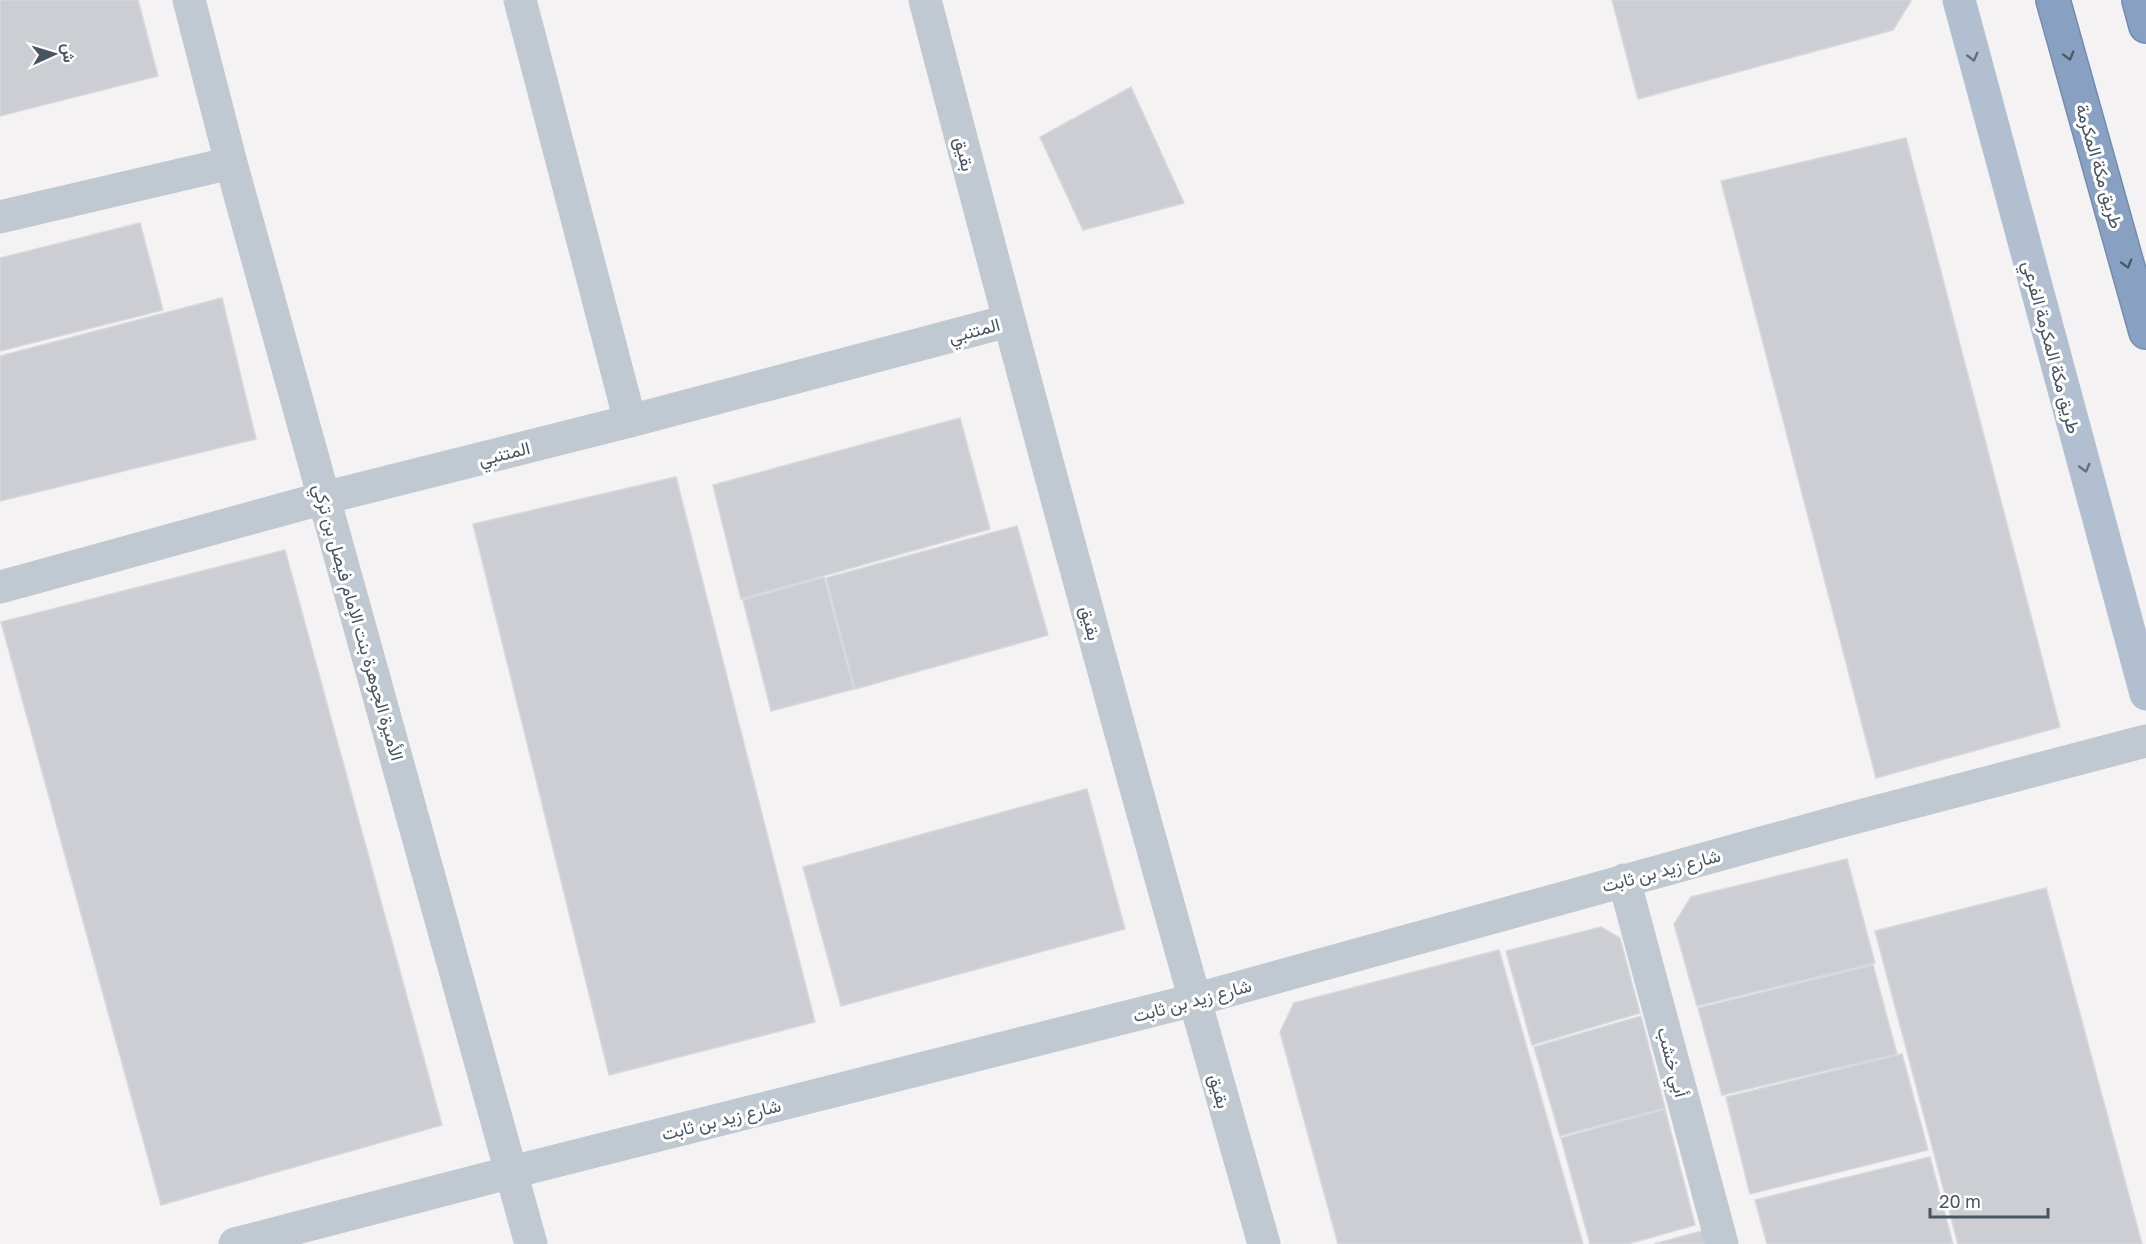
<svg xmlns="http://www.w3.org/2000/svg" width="2146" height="1244" viewBox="0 0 2146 1244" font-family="'Golos Text',Vazirmatn,sans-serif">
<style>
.building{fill:#ccced4;stroke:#d6d8dd;stroke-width:1.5}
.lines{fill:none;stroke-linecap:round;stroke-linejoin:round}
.highway-casing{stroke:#738cae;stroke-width:36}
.minor{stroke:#c0c8d2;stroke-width:33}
.major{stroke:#b1bfd1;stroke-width:33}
.highway{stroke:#88a1c2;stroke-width:33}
.oneway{stroke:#4c5866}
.oneway2{stroke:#636f7d}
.labels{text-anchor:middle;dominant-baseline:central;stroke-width:6;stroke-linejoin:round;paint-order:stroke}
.street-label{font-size:18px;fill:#495461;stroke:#fff}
</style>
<rect width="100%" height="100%" fill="#f4f2f2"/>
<path class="building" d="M0,0h138l20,76 -158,40z
M1612,0h299v1l-18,29 -255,69z
M1131,87l53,116 -101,27 -43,-93z
M1906,138l154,589 -184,51 -155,-597z
M140,223l23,87 -163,41v-93z
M222,298l34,141 -256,62v-145z
M960,418l30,111 -249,70 -28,-114z
M676,477l139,545 -206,53 -136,-551z
M1017,526l31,109 -193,54 -29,-111z
M285,550l157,575 -281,80 -160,-583z
M824,577l30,112 -83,22 -28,-111z
M1087,789l38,140 -284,77 -38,-139z
M1847,859l28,104 -178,43 -23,-82 17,-27z
M2046,888l96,356h-184l-83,-313z
M1601,927l19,11 20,75 -108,32 -26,-94z
M1499,950l84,294h-245l-58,-212 14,-29z
M1873,965l24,89 -175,41 -24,-87z
M1641,1016l24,92 -105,28 -26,-89z
M1902,1054l26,96 -178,44 -24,-97z
M1665,1109l30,116 -67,19h-38l-29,-106z
M1930,1157l23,87h-186l-12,-44z
M1702,1231l4,13h-52z"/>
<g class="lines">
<defs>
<path id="highway" d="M2053,0l93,332
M2139,0l7,26"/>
</defs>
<use href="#highway" class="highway-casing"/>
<path class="minor" d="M189,0l42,163 300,1081
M520,0l110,421
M925,0c108,416 221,831 339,1244
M0,217l231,-54
M0,587l324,-89 306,-77 378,-100
M1624,880l98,364
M235,1244l277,-72 682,-172 651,-180 301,-79"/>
<path class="major" d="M1959,0l187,694"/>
<use href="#highway" class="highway"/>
</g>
<defs><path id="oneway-chevron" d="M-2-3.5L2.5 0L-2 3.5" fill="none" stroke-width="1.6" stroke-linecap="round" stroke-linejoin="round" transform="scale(1.5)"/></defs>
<g class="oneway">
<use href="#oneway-chevron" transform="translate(2069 56) rotate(74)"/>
<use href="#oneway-chevron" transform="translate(2127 264) rotate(74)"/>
</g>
<g class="oneway2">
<use href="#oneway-chevron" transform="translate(1973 57) rotate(75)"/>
<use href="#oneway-chevron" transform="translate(2085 468) rotate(75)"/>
</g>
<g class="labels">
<g class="street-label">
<text transform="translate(965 154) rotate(76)">بقيق</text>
<text transform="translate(2100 166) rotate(74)">طريق مكة المكرمة</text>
<text transform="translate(974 330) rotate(-15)">المتنبي</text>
<text transform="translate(2052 347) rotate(75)">طريق مكة المكرمة الفرعي</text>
<text transform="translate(504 453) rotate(-14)">المتنبي</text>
<text transform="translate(359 622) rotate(74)">الأميرة الجوهرة بنت الإمام فيصل بن تركي</text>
<text transform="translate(1091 623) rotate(75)">بقيق</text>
<text transform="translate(1661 870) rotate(-15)">شارع زيد بن ثابت</text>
<text transform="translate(1192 1000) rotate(-15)">شارع زيد بن ثابت</text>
<text transform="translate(1673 1062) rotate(75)">أبي خشب</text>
<text transform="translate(1220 1091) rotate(74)">بقيق</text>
<text transform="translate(721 1119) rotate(-14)">شارع زيد بن ثابت</text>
</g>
</g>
<g transform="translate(54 54) rotate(86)" stroke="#ffffff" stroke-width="4.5" paint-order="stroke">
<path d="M0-4.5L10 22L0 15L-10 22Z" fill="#495461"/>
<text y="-9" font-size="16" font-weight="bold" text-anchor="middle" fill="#495461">ش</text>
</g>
<path d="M1930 1208v9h118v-9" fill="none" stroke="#495461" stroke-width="3"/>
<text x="1939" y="1208" font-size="18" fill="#495461" stroke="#ffffff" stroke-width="4.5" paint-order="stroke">20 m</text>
</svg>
